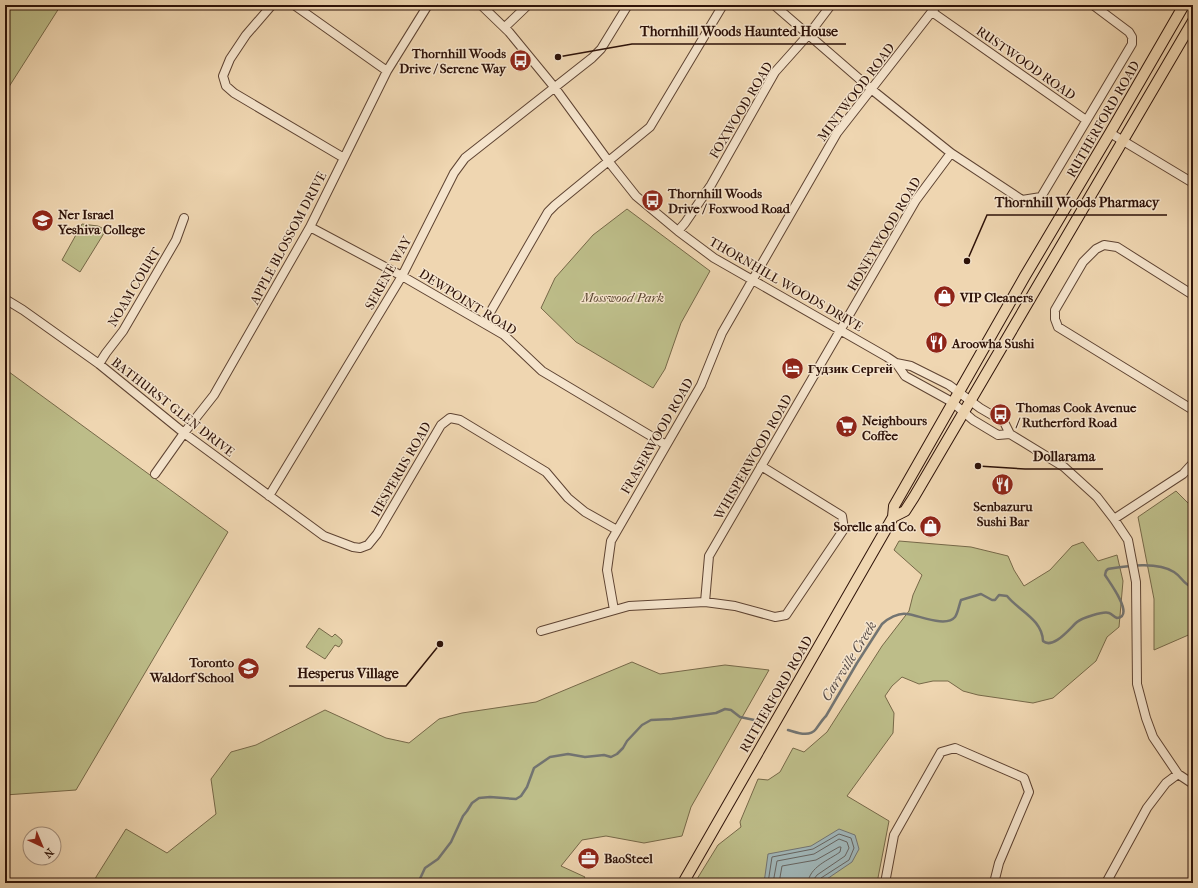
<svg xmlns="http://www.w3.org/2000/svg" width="1198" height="888" viewBox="0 0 1198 888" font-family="'IM FELL French Canon',serif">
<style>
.green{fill:#bdbd89;stroke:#766848}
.water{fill:#a0b6b8;stroke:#727472}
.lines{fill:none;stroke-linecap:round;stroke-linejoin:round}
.shore{stroke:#676460;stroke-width:1}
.stream{stroke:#727472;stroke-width:2.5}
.minor-casing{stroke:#5e4332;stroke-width:10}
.major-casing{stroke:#2e1208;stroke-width:12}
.minor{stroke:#f5e4cc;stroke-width:8}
.major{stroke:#efd6b1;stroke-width:10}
.labels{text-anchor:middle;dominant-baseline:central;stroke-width:3;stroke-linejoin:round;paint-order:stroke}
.poi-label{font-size:13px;font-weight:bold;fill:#2e1208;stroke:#f5e4cc;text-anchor:start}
.street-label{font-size:13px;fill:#2e1208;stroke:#f5e4cc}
.park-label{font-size:13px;font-style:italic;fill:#59452f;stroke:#f5e4cc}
.water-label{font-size:14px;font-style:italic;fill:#564b46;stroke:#f5e4cc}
.leader{fill:none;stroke:#2e1208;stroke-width:1.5}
.callout-dot{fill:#2e1208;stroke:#f5e4cc;stroke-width:1.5}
.callout-label{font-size:14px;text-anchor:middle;font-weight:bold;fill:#2e1208;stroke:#f5e4cc;stroke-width:3;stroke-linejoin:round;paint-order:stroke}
</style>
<rect width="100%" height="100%" fill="#efd6b1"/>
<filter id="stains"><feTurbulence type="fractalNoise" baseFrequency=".005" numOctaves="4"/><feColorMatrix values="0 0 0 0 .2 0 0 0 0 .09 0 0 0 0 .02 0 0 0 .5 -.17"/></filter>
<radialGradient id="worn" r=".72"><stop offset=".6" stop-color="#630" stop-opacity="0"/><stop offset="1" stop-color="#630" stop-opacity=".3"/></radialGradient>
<path class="green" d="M5,5h56l-56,88z
M627,209l83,62 -29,52 -16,46 -12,19 -77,-46 -35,-34 14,-30 38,-43z
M82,224l16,2 8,4 -26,42 -18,-12z
M5,369l223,163 -152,258 -71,5z
M1176,491l17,17v125l-39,17v-51l-16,-82z
M899,541l72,6 37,9 6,14 10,16 26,-16 22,-24 11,-4 15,19 19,-6 6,26 -4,46 -12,10 -11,24 -43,37 -20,5 -55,-8 -15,-4 -15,-10h-15l-14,3 -17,-7 -10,9 -7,10 9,17 -1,20 -46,63 42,25 -12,62h-174l-6,-4 21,-34 23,-18 -1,-5 18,-43 10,1 12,-8 13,-24 11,4 23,-20 55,-86 27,-35 4,-16 9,-20 -28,-25z
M319,628l13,9 3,-3 7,6v3l-3,4 -4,-2 -10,14 -19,-12z
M632,662l28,12 65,-9 44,5 -78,137 -9,29 -38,7 -38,-7 -24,4 -21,26 24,11 -4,6h-487l2,-6 30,-48 41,24 49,-39 -5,-35 20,-27 25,-7 69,-35 61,28 23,5 30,-24 23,-6 74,-11z"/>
<path class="water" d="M839,829l16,6 4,14 -7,13 -31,21h-57l4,-29 43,-8z"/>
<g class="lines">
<path class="shore" d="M768,883l4,-26 41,-8 26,-15 12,4 3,10 -5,12 -28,18 -2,5
M773,883l4,-22 37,-7 25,-15 8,3 2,6 -4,8 -28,19 -3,4v4
M779,883l3,-17 34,-6 23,-13h2l-1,5c-11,8 -31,15 -32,31"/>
<path class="stream" d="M788,730c8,2 21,8 28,-1 3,-4 6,-9 10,-13l31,-53 25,-39c5,-5 17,-12 25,-10 11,1 39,14 48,3 3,-4 4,-12 6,-17l20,-6 11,6h3l4,-5 8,1c12,15 35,23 36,45 10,9 27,-13 34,-19 5,-4 26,-11 32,-9 3,1 5,4 8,5 2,0 4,-1 5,-2 7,-8 -12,-33 -17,-41l1,-4 2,-2c19,-3 49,-8 66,3 8,5 8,11 19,16
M418,883l7,-15 13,-9 13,-17 12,-26 4,-5 5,-8 7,-5 11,-1 26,2 5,-3 6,-9 7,-19 16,-11 18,-3 17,3 19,-2 7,2 6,-3 6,-6 4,-7 15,-16 9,-5 21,-1 44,-6 9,-4 6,1 9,7 19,4"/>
<defs>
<path id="minor" d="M272,5l-26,30 -16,24 -7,17 3,10 8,7 110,65
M294,5l93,66
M481,5l28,27 46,56 54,74 27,34 42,35 36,27 173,99 9,6 9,13 47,26 21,18 25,15 12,-1
M774,5l97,84 80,64 71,47 19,-3 91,-153v-7l-3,-5 -36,-27
M932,12l154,108
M505,27l23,-22
M1110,133l83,50
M310,227l92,49 102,59 38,36 124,74
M678,231l7,-8 26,-38 64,-113 34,-38 22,-29
M1193,295l-76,-48 -13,-2 -8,4 -13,13 -28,48v9l3,8 135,83
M5,299l18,11 76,54 85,69 140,103 29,11 7,1 8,-3 9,-11 64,-109 9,-7 10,2 86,52 22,26 17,14 32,18
M484,323l64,-111 7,-7 95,-78 73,-122
M896,363l15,3 38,19 31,23 24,14 6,12 54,33 33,30 17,22 14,21 8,42 1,102 9,34 7,19 25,37 15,10
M99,364l7,-11 17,-22 53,-91 8,-22
M155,474l29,-41 30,-38 96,-168 77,-156 41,-66
M269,496l133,-220 52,-103 11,-15 127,-100 9,-9 27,-44
M1114,519l69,-45 10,-11
M705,602l4,-46 207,-356 35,-47
M614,610l-7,-40 4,-29 90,-156 21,-52 115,-200 100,-128
M541,631l88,-25 76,-4 30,4 40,11 11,-2 58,-86 -2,-13 -81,-50
M885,883l9,-48 47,-83 14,-4 69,30 5,14 -30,71 -5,20
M1106,883l41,-75 19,-25 12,-9"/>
<path id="major" d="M893,517l12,-6 9,-14 279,-476
M683,883l210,-366 1,-11 131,-230 85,-143 74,-128"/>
</defs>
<use href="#minor" class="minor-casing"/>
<use href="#major" class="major-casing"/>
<use href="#minor" class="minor"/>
<use href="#major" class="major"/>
</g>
<defs>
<symbol id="bus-disc" viewBox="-11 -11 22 22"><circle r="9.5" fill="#8f2418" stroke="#f5e4cc"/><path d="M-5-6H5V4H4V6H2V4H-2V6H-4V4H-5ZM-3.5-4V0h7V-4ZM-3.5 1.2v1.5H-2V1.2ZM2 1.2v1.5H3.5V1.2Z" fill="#fff"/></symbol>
<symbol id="school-disc" viewBox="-11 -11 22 22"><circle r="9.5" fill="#8f2418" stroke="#f5e4cc"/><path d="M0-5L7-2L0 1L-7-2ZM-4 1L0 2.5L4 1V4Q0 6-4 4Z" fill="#fff"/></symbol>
<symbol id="shop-disc" viewBox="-11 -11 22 22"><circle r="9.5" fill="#8f2418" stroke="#f5e4cc"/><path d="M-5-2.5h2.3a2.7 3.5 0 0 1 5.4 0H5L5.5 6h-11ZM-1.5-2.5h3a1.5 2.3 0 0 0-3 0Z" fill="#fff"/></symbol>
<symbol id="restaurant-disc" viewBox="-11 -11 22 22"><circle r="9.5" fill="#8f2418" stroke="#f5e4cc"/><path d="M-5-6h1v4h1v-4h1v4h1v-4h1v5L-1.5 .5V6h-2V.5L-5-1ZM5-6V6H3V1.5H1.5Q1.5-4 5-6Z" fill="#fff"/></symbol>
<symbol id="hotel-disc" viewBox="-11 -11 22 22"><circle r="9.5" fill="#8f2418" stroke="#f5e4cc"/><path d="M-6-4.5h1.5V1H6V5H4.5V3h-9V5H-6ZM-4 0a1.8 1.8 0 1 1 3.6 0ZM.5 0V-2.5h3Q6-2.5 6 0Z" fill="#fff"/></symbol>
<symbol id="supermarket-disc" viewBox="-11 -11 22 22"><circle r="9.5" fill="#8f2418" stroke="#f5e4cc"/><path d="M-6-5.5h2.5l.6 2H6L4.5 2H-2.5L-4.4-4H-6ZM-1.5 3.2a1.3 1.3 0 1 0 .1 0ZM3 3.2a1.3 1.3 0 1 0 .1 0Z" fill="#fff"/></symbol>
<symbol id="office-disc" viewBox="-11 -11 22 22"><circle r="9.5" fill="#8f2418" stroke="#f5e4cc"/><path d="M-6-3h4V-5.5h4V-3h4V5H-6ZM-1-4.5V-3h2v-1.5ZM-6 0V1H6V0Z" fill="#fff"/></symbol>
</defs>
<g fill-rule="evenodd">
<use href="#bus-disc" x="508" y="48" width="25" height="25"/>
<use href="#bus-disc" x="640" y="188" width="25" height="25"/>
<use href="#school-disc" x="30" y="208" width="25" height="25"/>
<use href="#shop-disc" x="932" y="284" width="25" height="25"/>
<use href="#restaurant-disc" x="924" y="330" width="25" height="25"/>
<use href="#hotel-disc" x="780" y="356" width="25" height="25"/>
<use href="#bus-disc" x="988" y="402" width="25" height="25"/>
<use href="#supermarket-disc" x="834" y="414" width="25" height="25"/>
<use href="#restaurant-disc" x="990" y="472" width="25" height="25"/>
<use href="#shop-disc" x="918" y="514" width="25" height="25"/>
<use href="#school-disc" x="236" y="656" width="25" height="25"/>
<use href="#office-disc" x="576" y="846" width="25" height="25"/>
</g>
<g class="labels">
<g class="poi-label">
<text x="506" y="53" text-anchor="end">Thornhill Woods<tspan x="506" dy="15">Drive / Serene Way</tspan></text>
<text x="668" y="193">Thornhill Woods<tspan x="668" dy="15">Drive / Foxwood Road</tspan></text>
<text x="58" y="214">Ner Israel<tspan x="58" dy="15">Yeshiva College</tspan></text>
<text x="960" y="297">VIP Cleaners</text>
<text x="952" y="343">Aroowha Sushi</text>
<text x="808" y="368">Гудзик Сергей</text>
<text x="1016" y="407">Thomas Cook Avenue<tspan x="1016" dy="15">/ Rutherford Road</tspan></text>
<text x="862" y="420">Neighbours<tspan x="862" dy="15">Coffee</tspan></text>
<text x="1003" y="506" text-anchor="middle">Senbazuru<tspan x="1003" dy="15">Sushi Bar</tspan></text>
<text x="916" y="526" text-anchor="end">Sorelle and Co.</text>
<text x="234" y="662" text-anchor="end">Toronto<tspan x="234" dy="15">Waldorf School</tspan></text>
<text x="604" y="858">BaoSteel</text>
</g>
<g class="street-label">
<text transform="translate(1026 63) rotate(35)">RUSTWOOD ROAD</text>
<text transform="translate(856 92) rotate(-53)">MINTWOOD ROAD</text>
<text transform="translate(741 110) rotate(-59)">FOXWOOD ROAD</text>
<text transform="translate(1103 119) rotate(-60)">RUTHERFORD ROAD</text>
<text transform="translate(884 234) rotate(-59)">HONEYWOOD ROAD</text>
<text transform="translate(288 238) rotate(-62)">APPLE BLOSSOM DRIVE</text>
<text transform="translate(388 273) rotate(-61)">SERENE WAY</text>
<text transform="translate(786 284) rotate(30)">THORNHILL WOODS DRIVE</text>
<text transform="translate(134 287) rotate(-59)">NOAM COURT</text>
<text transform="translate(468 302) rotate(32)">DEWPOINT ROAD</text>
<text transform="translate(173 407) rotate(38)">BATHURST GLEN DRIVE</text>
<text transform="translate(657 436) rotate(-60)">FRASERWOOD ROAD</text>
<text transform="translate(753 457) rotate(-60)">WHISPERWOOD ROAD</text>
<text transform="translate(401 469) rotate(-60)">HESPERUS ROAD</text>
<text transform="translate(776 694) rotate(-60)">RUTHERFORD ROAD</text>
</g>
<g class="park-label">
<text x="623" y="297">Mosswood Park</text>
</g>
<g class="water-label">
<text transform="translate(849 661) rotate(-58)">Carrville Creek</text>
</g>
</g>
<path class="leader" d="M558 57L632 44H846M967 261L987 215H1167M978 466L1025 469H1103M440 644L406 686H289"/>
<g class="callout-dot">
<circle cx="558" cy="57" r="4"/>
<circle cx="967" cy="261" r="4"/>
<circle cx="978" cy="466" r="4"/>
<circle cx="440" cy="644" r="4"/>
</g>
<g class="callout-label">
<text x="739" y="36">Thornhill Woods Haunted House</text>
<text x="1077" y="207">Thornhill Woods Pharmacy</text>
<text x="1064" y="461">Dollarama</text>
<text x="348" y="678">Hesperus Village</text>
</g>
<rect width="1198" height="888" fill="none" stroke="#efd6b1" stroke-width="20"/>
<rect x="6" y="6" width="1186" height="876" fill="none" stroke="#2e1208" stroke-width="2"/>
<rect x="10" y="10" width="1178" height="868" fill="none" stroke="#2e1208"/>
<g transform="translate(42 846) rotate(136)"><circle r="19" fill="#f5e4cc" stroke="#a5907e"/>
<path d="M0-3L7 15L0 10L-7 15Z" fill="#8f2418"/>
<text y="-6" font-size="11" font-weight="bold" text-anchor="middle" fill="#2e1208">N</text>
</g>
<rect width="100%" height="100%" filter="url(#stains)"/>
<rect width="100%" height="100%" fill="url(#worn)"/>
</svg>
